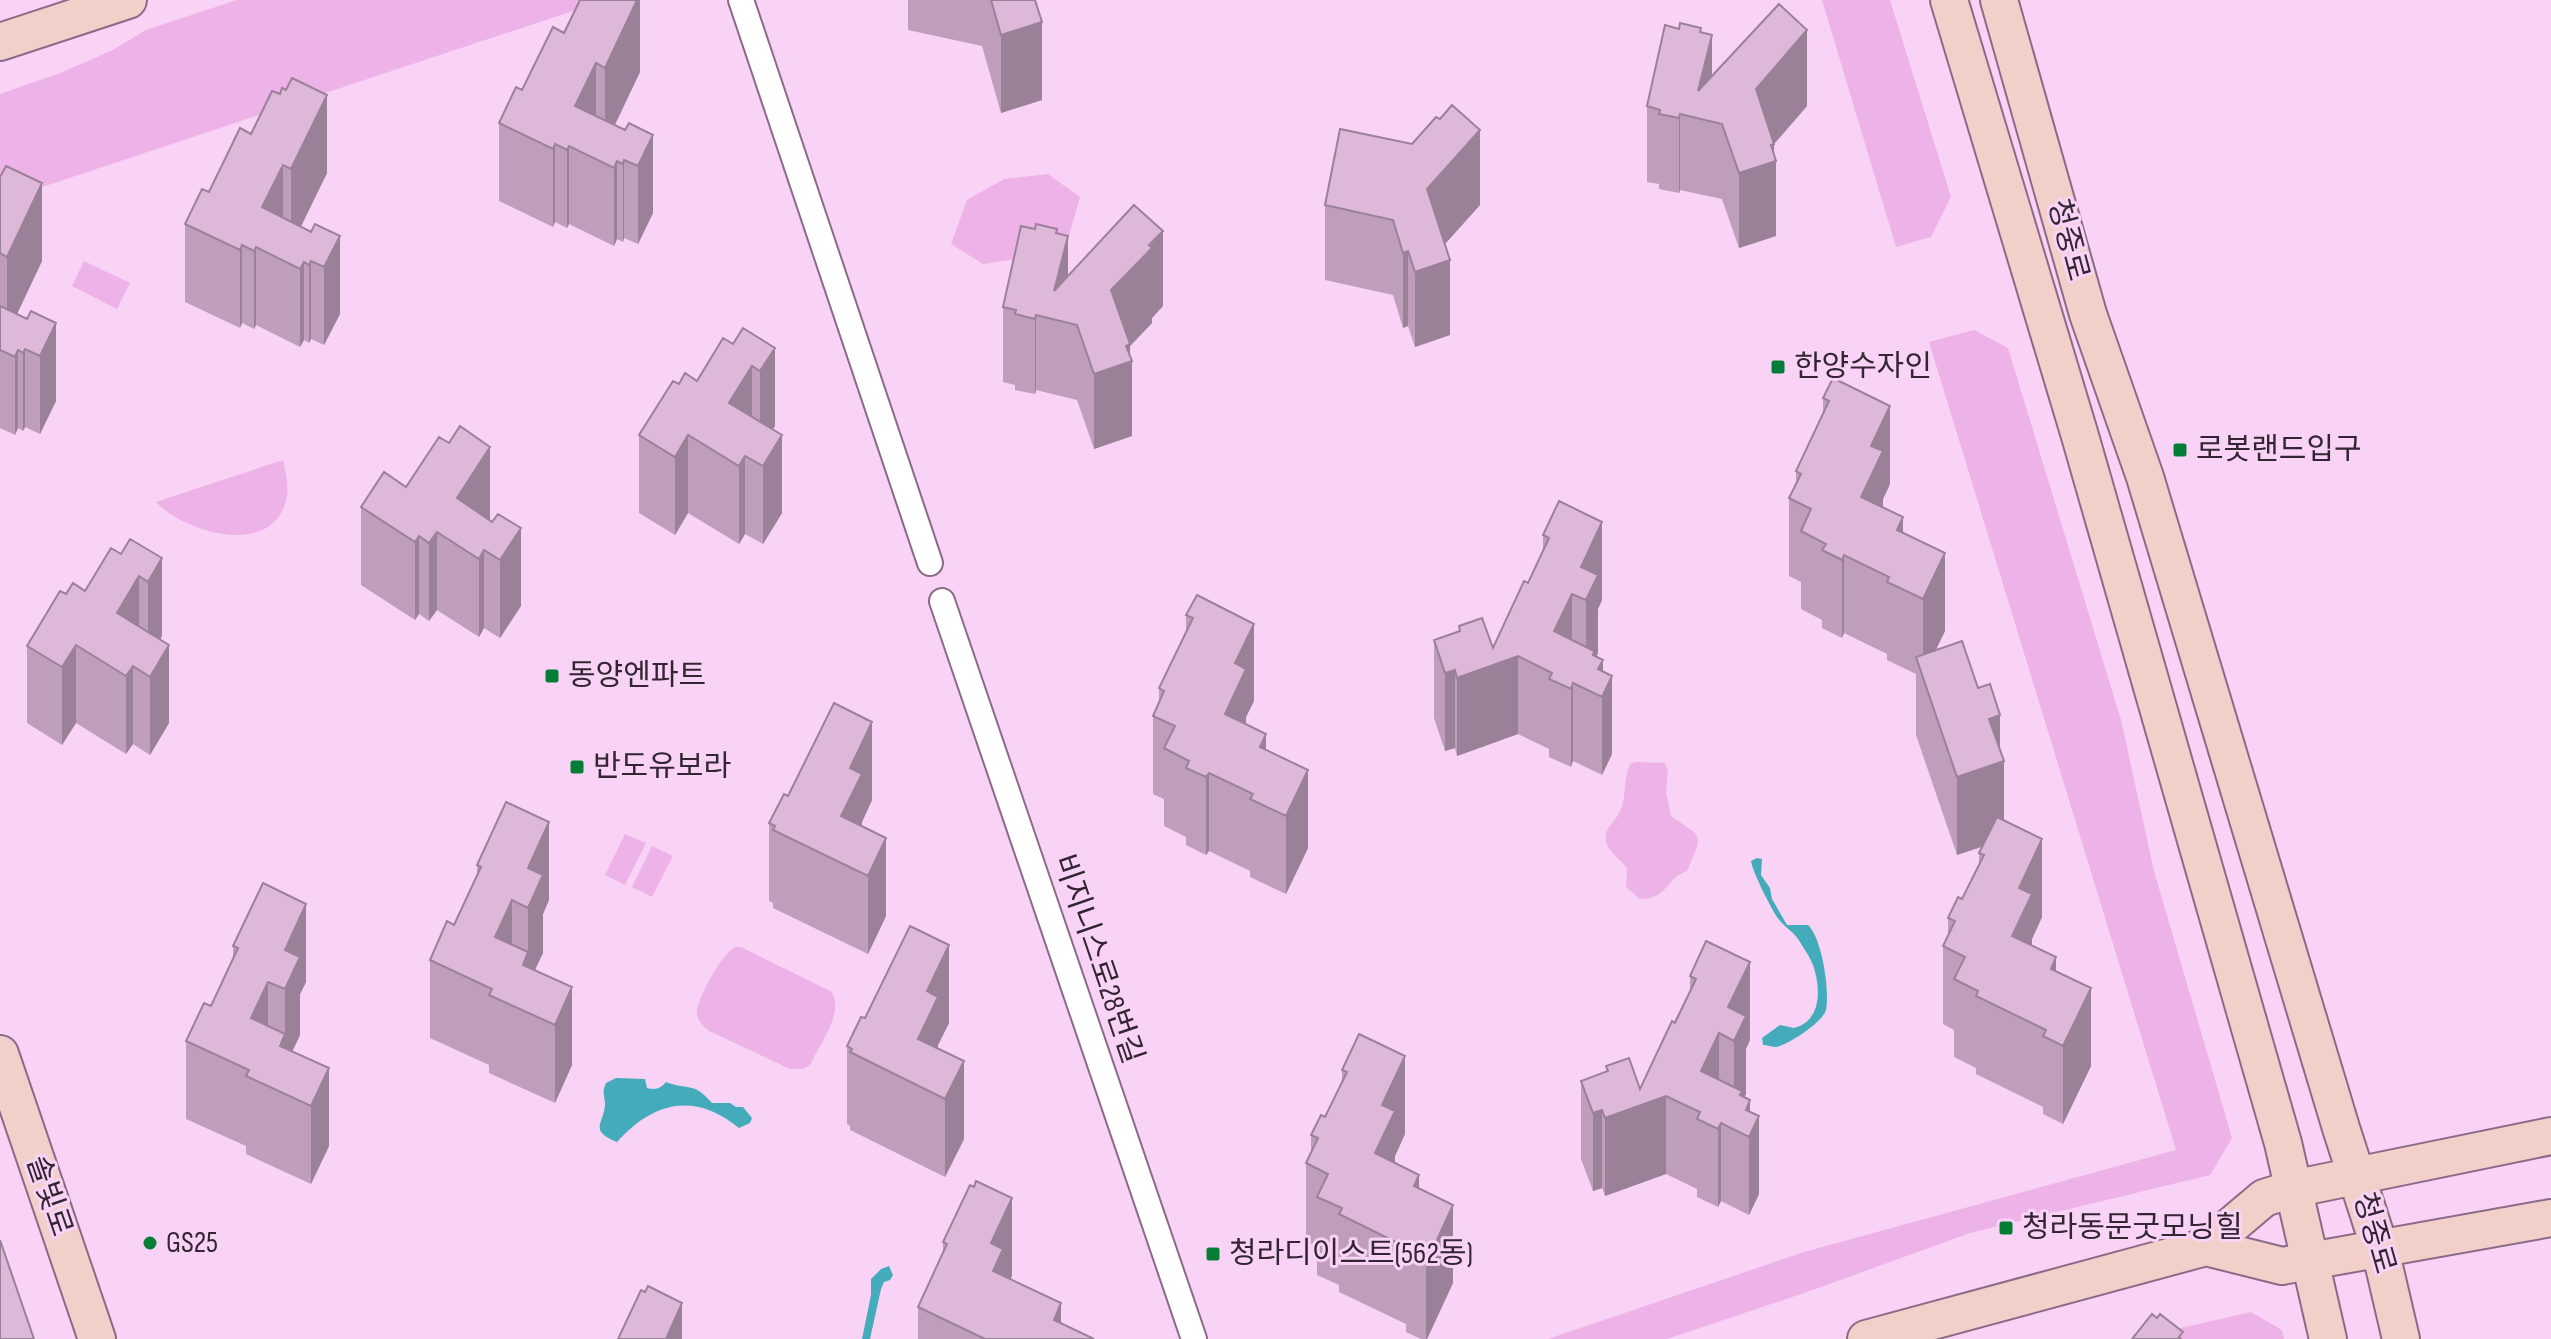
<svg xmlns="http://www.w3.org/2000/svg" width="2551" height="1339" viewBox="0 0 2551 1339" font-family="'Sofia Sans Condensed','Noto Sans KR',sans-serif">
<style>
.green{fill:#edb2e8}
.water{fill:#44abbb}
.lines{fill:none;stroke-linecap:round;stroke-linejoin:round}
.street-casing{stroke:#8b6a88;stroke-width:28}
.secondary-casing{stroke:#8b6a88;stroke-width:40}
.street{stroke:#fff;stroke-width:24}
.secondary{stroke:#f3cfca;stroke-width:36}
.wall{fill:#be9ebb}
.shaded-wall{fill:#9b8198}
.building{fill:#ddb8d9;stroke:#9b8198;stroke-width:2}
.poi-dot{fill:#047e36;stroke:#f9d3f5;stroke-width:3}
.labels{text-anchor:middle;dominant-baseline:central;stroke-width:6;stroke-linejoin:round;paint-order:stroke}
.street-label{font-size:30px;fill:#332532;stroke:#f9d3f5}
.poi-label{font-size:30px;fill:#332532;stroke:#f9d3f5;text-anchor:start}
</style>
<rect width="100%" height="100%" fill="#f9d3f5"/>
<path class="green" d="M237,0h369l-606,201v-107l60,-21 51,-22 35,-21z
M1822,0h68l61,197 -20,40 -35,10z
M1048,174l32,23 -12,42 -35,18 -50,7 -32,-20 16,-44 37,-21z
M84,261l46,22 -13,26 -45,-23z
M1974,330l34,18 113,372 33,151 78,267 -22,37 -240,58 -160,58 -143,48h-119l256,-87 372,-102 -247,-808z
M283,460c3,14 7,29 2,44 -17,53 -101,28 -129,-2z
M1638,762l27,1 3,8 -2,21 5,24 23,16 4,7 -1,8 -10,24c-22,7 -18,28 -47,28l-14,-12 1,-19c-7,-9 -18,-16 -21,-26 -3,-13 8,-19 13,-29 9,-16 3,-34 12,-50z
M625,834l21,9 -21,42 -20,-10z
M652,846l21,10 -21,41 -20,-10z
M735,947h6l91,45c12,22 -13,53 -22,73l-7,4h-13l-81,-38c-7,-6 -14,-13 -12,-22 4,-16 24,-54 38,-62z
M2251,1312l31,18 2,9h-151z"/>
<path class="water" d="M1757,858l5,1 -1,16 9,13 2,11 15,26h21c14,13 22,66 18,85 -3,12 -38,35 -50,37 -4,0 -9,-2 -13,-2l-1,-7 18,-13 14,3c28,-7 27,-40 19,-63 -3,-8 -10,-18 -15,-26 -3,-6 -15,-13 -21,-22 -7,-11 -24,-44 -26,-56z
M616,1078l29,1 2,9c9,2 13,1 19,-6 24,9 27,-1 46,21h18l6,4h7l9,11 -2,5 -11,5c-44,-36 -85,-27 -122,14 -30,-12 -12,-19 -12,-39 -1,-9 -3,-11 1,-20z
M889,1266l4,9 -3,5 -6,2 -3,7 -11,50h-8l9,-44v-16l10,-10z"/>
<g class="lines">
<defs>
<path id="street" d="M741,0l189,563
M942,601l252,738"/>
<path id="secondary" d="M1949,0l131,436 203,707 45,196
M1999,0l89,314 57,163 196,651 39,121 21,90
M0,42l128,-42
M0,1054l97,285
M2206,1247l58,-49 28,-9 259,-53
M1866,1339l340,-92 76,19 269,-48"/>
</defs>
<use href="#street" class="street-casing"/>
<use href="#secondary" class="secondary-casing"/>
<use href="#street" class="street"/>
<use href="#secondary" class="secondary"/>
</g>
<path class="wall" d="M640,0v72l-26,53 11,5 4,-7 24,90 -15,31 -14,-6 -1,4 -6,-3 -3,7 -45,-22 -2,4 -12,-6 -2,5 -54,-26v-78l65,-90z
M908,0h127l7,100 -41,13 -19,-67 -74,-16z
M1701,32l11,44 95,30 -33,38 2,92 -37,12 -17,-49 -42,-9 -1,3 -20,-4v-5l-12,-2v-76z
M240,128l87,45 -26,54 10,5 4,-8 25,90 -16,31 -13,-6 -2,4 -5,-3 -4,7 -44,-22 -2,4 -12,-6 -2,5 -55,-26v-78l24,-32z
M0,177l42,84 -25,53 10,5 29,82 -16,33 -15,-7 -2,4 -5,-3 -3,7 -15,-7z
M1325,205h155l-35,39 5,91 -35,12 -7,-21 -5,2 -10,-33 -68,-15z
M1057,233l11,44 95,29 -11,12v5l-22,23 2,90 -38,13 -17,-49 -41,-10 -1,4 -20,-4v-5l-12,-3v-75z
M733,344l42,4v78l-2,3 9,84 -19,31 -18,-10 -6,10 -51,-31 -13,22 -36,-22v-78l40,-51 18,-3z
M1833,378l57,106 -7,15v8l20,25 42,99 -10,19 65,102 4,68 38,97 -10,22v6l24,27 35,94 -28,58 -20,-10v-7l-67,-33v-6l-22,-11v-27l-11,-6v-78l5,-11v-17l14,-19 17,-34v-12l3,-6 -25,8 -41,-120v-61l-29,-14v-6l-43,-21 -2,5 -20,-10v-8l-21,-11v-27l-12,-6v-78l7,-14v-13l27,-57v-16z
M406,487l84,33 31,86 -21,32 -16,-10 -5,9 -42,-27 -8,11 -10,-7 -4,6 -54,-35v-78z
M1559,501l43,99 -4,9v44l-2,4 7,15 9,82 -10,21 -29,-14 -2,6 -22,-10v-8l-31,-15 -61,22 -2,-8 -10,3 -11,-33v-78l25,-8v-6l34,22 35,-65 15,-32v-16z
M121,554l41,4v78l-2,4 9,83 -19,32 -17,-11 -7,10 -50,-31 -14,22 -35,-22v-77l39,-52 19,-3z
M1197,595l57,106 -8,16v7l20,26 42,98 -22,46 -36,-17v-6l-41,-20 -3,4 -20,-10v-8l-22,-11v-27l-11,-5v-78l6,-15v-13l27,-57v-16z
M788,796l84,4 -10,22v4l24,90 -18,38 -95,-46v-5l-4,-2v-78z
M477,865l72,35 -6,14v39l-8,17 37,95 -17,38 -66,-30v-8l-59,-27v-78l24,-35 23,-48z
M1706,941l44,99 -4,9v45l-2,3 6,15 9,82 -10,21 -28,-14 -3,6 -21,-10v-8l-31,-15 -61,22 -3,-8 -9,3 -12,-32v-78l25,-9v-6l34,23 50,-99v-14z
M233,946l73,36 -6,12v41l-8,17 37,94 -18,38 -65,-30v-8l-60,-27v-78l25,-35 22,-48z
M865,1018l84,5 -11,22v4l26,90 -19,38 -95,-47v-4l-3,-2v-78z
M1359,1034l46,100 -10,22v7l24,26 34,94 -26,56h-6l-15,-7v-8l-67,-32v-7l-22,-10v-28l-11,-6v-78l5,-11v-17l14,-18 17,-35v-12z
M943,1242l69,34 -2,3 51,45 33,15h-176v-32l25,-52z"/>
<path class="shaded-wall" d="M637,0h3v72l-35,74v-78z
M1042,22v78l-41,13v-78z
M1701,28v49l11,-42v75l-14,9z
M1807,30v76l-33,38v17h2v75l-37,12v-75l17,-84z
M596,63v78l-21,-35z
M327,95v78l-36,73v-77z
M1680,114v76l-1,3v-75z
M1480,130v75l-53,59v-75z
M653,135v78l-15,31v-78z
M555,144v78l-2,5v-78z
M569,146v78l-2,4v-78z
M624,160v78l-1,4v-78z
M617,161v78l-3,7v-78z
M283,165v78l-21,-36z
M42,183v78l-35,74v-78z
M1057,229v51l11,-44v75l-14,-20z
M1163,231v75l-11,12v5l-22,23v16l2,-1v75l-38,13v-75l17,-84z
M340,236v78l-16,31v-78z
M242,245v78l-2,5v-78z
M256,247v78l-2,4v-78z
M1408,251v75l-5,2v-75z
M1450,260v75l-35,12v-75z
M311,261v78l-2,4v-78z
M304,262v78l-4,7v-78z
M1036,315v75l-1,4v-75z
M56,323v78l-16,33v-78z
M775,348v78l-15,23v-78z
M25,349v78l-2,4v-78z
M18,350v78l-3,7v-78z
M752,366v78l-23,-41z
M1890,406v78l-7,15v30l-22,-32 10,-51z
M688,435v78l-13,22v-78z
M782,435v78l-19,31v-78z
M490,447v78l-33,-27z
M745,456v78l-6,10v-78z
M1903,517v73l-6,-60z
M1602,522v78l-4,9v44l-12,25v-78l-5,-33z
M521,528v78l-21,32v-78z
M437,532v78l-8,11v-78z
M419,536v78l-4,6v-78z
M484,550v78l-5,9v-78z
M1945,553v78l-22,46v-78z
M1844,555v78l-2,5v-78z
M162,558v78l-14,24v-78z
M139,576v78l-22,-41z
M1572,594v78l-18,-41z
M1254,624v77l-8,16v30l-21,-33 10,-51z
M76,645v78l-14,22v-78z
M169,645v78l-19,32v-78z
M1518,656v78l-61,22v-78z
M1603,660v34l9,-18v78l-10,21v-78l-4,-28z
M133,666v78l-7,10v-78z
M1455,670v78l-10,3v-78z
M1573,683v78l-2,6v-78z
M2000,715v47l4,-1v78l-47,16v-78l32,-58z
M872,722v78l-10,22v30l-21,-36 9,-48z
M1266,734v73l-6,-60z
M1308,770v78l-22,46v-78z
M1209,773v78l-3,4v-78z
M549,822v78l-6,14v39l-15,31 -5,-19 5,-11v-86z
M886,838v78l-18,38v-78z
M2042,839v78l-10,22v33l-20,-36 7,-48z
M512,900v78l-17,-41z
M306,904v78l-6,12v41l-15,32 -5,-21 5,-12v-84z
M949,945v78l-11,22v30l-20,-36 9,-48z
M2056,957v78l-5,-66z
M1750,962v78l-4,9v45l-12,25v-78l-6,-34z
M268,982v77l-17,-41z
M572,987v78l-17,38v-78z
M2091,988v78l-28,58v-78z
M1719,1033v78l-18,-40z
M1405,1056v78l-10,22v33l-20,-36 7,-48z
M964,1061v78l-19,38v-78z
M329,1068v78l-18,38v-78z
M1666,1096v78l-61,22v-78z
M1750,1100v35l9,-19v78l-10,21v-78l-3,-27z
M1602,1110v78l-9,3v-78z
M1721,1123v78l-3,6v-78z
M1419,1175v78l-5,-67z
M1012,1198v78l-9,18 -5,45 -7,-96z
M1453,1205v78l-26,56h-1v-75z
M682,1303v36h-16z
M1061,1303v36l-7,-19z"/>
<path class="building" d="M580,0h57l-32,68 -9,-5 -21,43 50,24 4,-7 24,12 -15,31 -14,-6 -1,4 -6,-3 -3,7 -45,-22 -2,4 -12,-6 -2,5 -54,-26 17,-36 6,3 31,-63 11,6z
M991,0h44l7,22 -41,13z
M1779,4l28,26 -51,59 18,55 -3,1 5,16 -37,12 -17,-49 -42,-10 -1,4 -20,-4 1,-4 -13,-4 18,-81 14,4 1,-6 21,5 -1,4 12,3 -14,56z
M292,78l35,17 -36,74 -8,-4 -21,42 49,25 4,-8 25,12 -16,31 -13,-6 -2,4 -5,-3 -4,7 -44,-22 -2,4 -12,-6 -2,5 -55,-26 17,-35 7,3 31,-64 11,6 21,-43 8,3 2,-6 4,2z
M1452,105l28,25 -53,59 23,71 -35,12 -7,-21 -5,2 -10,-33 -68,-15 15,-76 72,15 24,-27 4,2z
M6,166l36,17 -35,74 -7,-4v-76z
M1134,205l29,26 -14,14 3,3 -41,42 19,54 -4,2 6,15 -38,13 -17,-49 -41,-10 -1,4 -20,-5 1,-4 -13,-3 18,-81 14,3 1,-5 21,5 -1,4 12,3 -14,55z
M0,306l27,13 4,-8 25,12 -16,33 -15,-7 -2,4 -5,-3 -3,7 -15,-7z
M743,328l32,20 -15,23 -8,-5 -23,37 53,32 -19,31 -18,-10 -6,10 -51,-31 -13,22 -36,-22 34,-54 6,3 6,-11 12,8 26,-43 10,6z
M1833,378l57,28 -19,40 12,5 -22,46 42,20 -6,13 48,23 -22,46 -36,-17 2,-5 -45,-22 -2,5 -20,-10 4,-6 -25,-13 10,-22 -22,-11 12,-24 -5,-3 33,-70 -6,-3z
M460,426l30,21 -33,51 35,24 6,-8 23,14 -21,32 -16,-10 -5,9 -42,-27 -8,11 -10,-7 -4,6 -54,-35 23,-35 22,15 33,-50 10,6z
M1559,501l43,21 -21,45 17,8 -12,25 -14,-6 -18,37 40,20 -1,4 10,5 -5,9 14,7 -10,21 -29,-14 -2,6 -22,-10 3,-6 -34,-17 -61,22 -2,-8 -10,3 -11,-33 26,-9 -1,-5 23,-8 11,30 31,-67 4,2 21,-45 -6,-3z
M130,539l32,19 -14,24 -9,-6 -22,37 52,32 -19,32 -17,-11 -7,10 -50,-31 -14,22 -35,-21 33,-55 6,3 7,-11 12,8 26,-43 10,6z
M1197,595l57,29 -19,39 11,6 -21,45 41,20 -6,13 48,23 -22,46 -36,-17 3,-5 -44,-21 -3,4 -20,-9 3,-7 -25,-13 11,-22 -22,-10 11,-25 -5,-3 34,-70 -7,-3z
M1962,641l16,47 12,-4 10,31 -11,4 15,42 -47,16 -41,-120z
M834,703l38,19 -22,46 12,6 -21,42 45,22 -18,38 -95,-46 2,-4 -6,-3 15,-29 4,2z
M506,802l43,20 -21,46 15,7 -15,33 -16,-8 -17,37 33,15 -5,13 49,22 -17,38 -66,-30 3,-6 -62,-29 17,-39 7,4 27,-58 -4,-2z
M1997,817l45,22 -23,49 13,6 -20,42 44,21 -5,12 40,19 -28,58 -20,-10 3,-6 -70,-34 2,-5 -24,-12 11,-22 -22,-11 12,-25 -7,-3 10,-21 4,2 22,-44 -5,-2z
M263,883l43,21 -21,46 15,7 -15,32 -17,-7 -17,36 34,16 -5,12 49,22 -18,38 -65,-30 3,-6 -63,-29 18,-38 7,3 27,-58 -5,-2z
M910,926l39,19 -22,46 11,6 -20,42 46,22 -19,38 -95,-47 2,-3 -5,-3 14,-29 4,1z
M1706,941l44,21 -22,45 18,9 -12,25 -15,-8 -18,38 41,20 -2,4 10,5 -4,10 13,6 -10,21 -28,-14 -3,6 -21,-10 3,-7 -34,-16 -61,22 -3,-8 -9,3 -12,-32 27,-10 -2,-5 23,-8 11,31 32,-68 3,2 21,-44 -6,-3z
M1359,1034l46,22 -23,49 13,6 -20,42 44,22 -5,11 39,19 -27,59 -20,-10 2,-6 -69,-34 3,-6 -25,-11 11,-23 -22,-11 12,-25 -7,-3 10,-20 4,2 22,-45 -5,-2z
M976,1181l36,17 -21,45 12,6 -10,22 68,32 -7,17 40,19h-109l-67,-32 29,-63 -4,-2 27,-57 4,2z
M0,1240l34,99h-34z
M648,1286l34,17 -16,36h-48l23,-49 4,2z
M2152,1314l5,4 3,-4 23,18 -4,5 2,2h-49z"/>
<g class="poi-dot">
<rect x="1770" y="359" width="16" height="16" rx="4"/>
<rect x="2172" y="442" width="16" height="16" rx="4"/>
<rect x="544" y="668" width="16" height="16" rx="4"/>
<rect x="569" y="759" width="16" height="16" rx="4"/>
<rect x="1998" y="1220" width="16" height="16" rx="4"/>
<circle cx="150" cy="1243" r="8"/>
<rect x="1205" y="1246" width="16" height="16" rx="4"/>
</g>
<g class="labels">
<g class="street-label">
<text transform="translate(2068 240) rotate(75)">청중로</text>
<text transform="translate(1098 959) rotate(71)">비지니스로28번길</text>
<text transform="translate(49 1196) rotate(71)">솔빛로</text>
<text transform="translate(2374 1233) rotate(74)">청중로</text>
</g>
<g class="poi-label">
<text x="1794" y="367">한양수자인</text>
<text x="2196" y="450">로봇랜드입구</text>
<text x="568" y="676">동양엔파트</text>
<text x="593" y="767">반도유보라</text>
<text x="2022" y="1228">청라동문굿모닝힐</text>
<text x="166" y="1243">GS25</text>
<text x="1229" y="1254">청라디이스트(562동)</text>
</g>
</g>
</svg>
